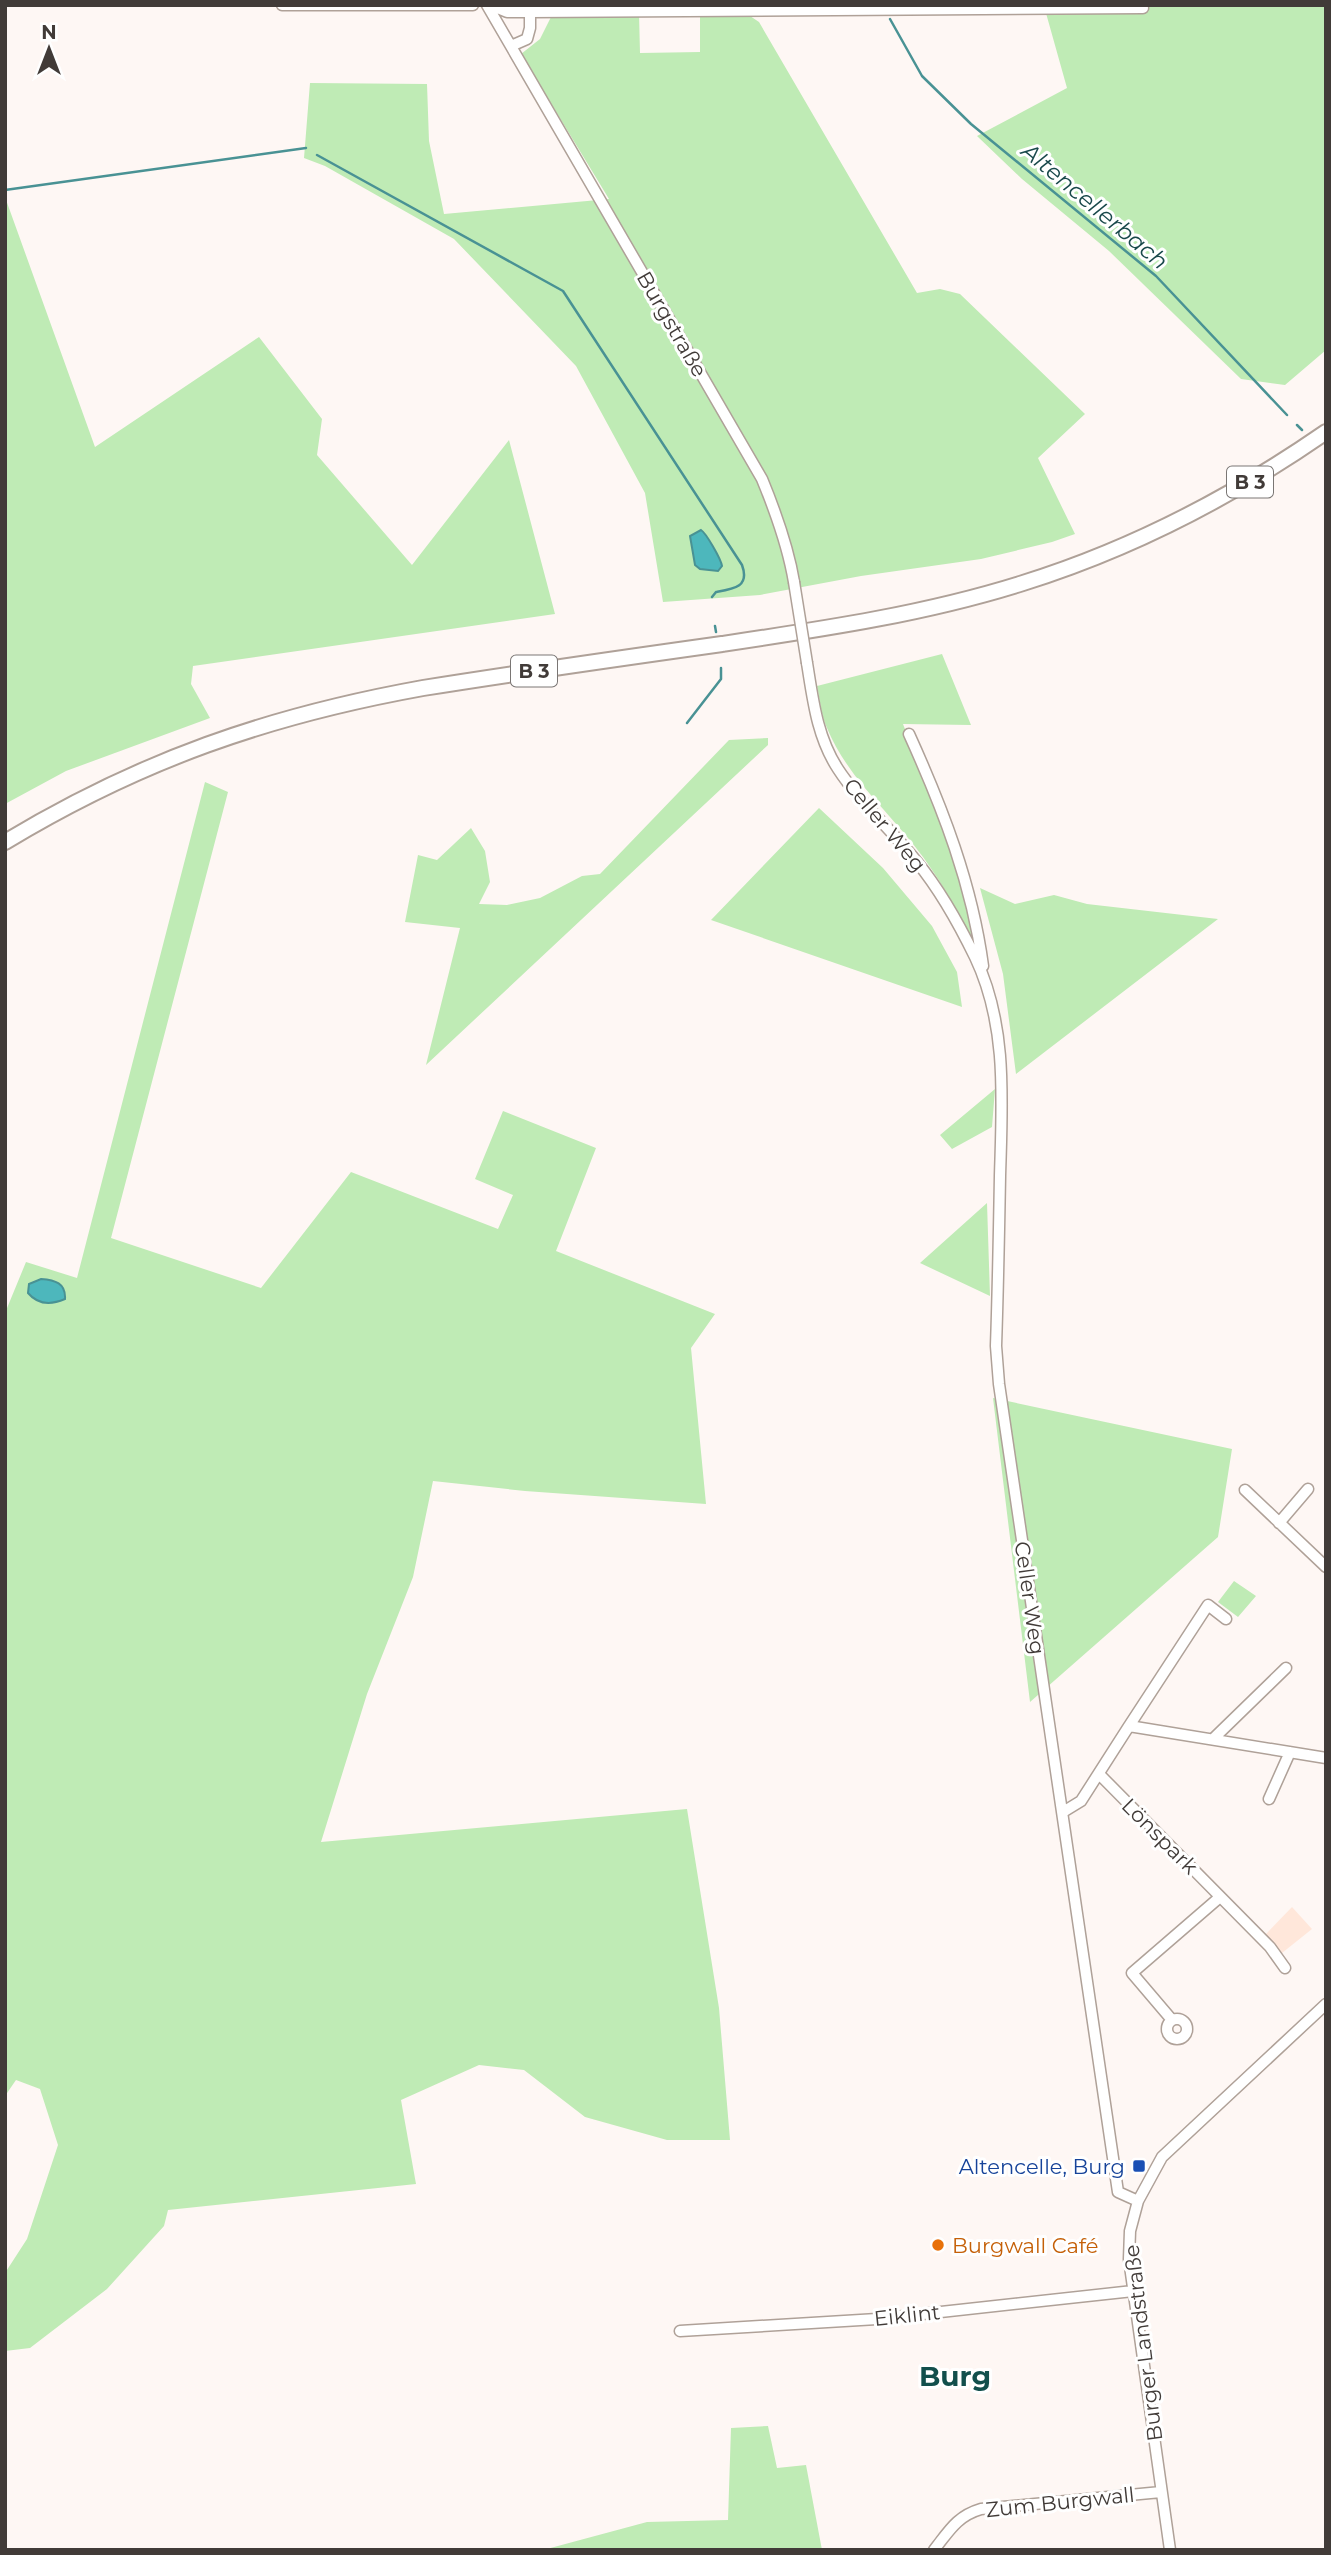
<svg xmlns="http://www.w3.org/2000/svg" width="1331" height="2555" viewBox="0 0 1331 2555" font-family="Montserrat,sans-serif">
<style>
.built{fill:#ffe7da}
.green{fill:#bfebb5}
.water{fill:#4db7bc;stroke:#499294;stroke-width:2}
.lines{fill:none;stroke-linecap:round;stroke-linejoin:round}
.stream{stroke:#499294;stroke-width:2.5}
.minor-casing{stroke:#afa198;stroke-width:13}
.highway-casing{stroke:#afa198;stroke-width:18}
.minor{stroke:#fff;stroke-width:10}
.highway{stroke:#fff;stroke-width:14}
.minor-bridge-casing{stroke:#afa198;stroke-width:13;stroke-linecap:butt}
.minor-bridge{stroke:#fff;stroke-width:10}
.transit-dot{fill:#1a4fb4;stroke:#fff;stroke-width:2.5}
.food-dot{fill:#e8710a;stroke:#fff;stroke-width:2.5}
.labels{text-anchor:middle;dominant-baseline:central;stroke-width:6;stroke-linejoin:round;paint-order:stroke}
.shield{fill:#fff;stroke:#7a7674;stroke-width:2}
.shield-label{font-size:19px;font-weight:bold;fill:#413b38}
.street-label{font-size:21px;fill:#413b38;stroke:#fff}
.transit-label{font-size:21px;fill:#164399;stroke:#fff;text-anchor:end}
.food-label{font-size:21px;fill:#c56008;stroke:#fff;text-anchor:start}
.water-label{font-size:23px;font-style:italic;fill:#19494b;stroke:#fff}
.district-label{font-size:28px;font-weight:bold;fill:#124f4c;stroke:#fff}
</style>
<rect width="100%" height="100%" fill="#fef7f4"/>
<path class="built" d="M1292,1907l20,22 -30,24 -16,-19z"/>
<path class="green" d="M1326,5v345l-41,35 -44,-6 -132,-128 -87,-72 -45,-43 90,-48 -23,-82z
M744,12l15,10 158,271 23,-4 20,5 125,120 -47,44 37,76 -23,8 -71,17 -120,17 -101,19 -97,7 -18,-109 -69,-127 -122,-127 -129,-73 -21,-8 6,-75 117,1 2,57 15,73 165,-15 -88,-145 19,-15 12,-24 87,-2 1,40 60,-1v-39z
M5,197l90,250 164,-110 63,82 -5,36 95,110 97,-125 46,174 -362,52 -2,18 19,34 -144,53 -61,33z
M942,654l29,71 -68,-1 50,129 24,96c-16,-32 -33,-63 -54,-92 -32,-44 -75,-78 -96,-129 -6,-13 -7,-28 -10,-42z
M768,738v7l-342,320 34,-137 -55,-6 13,-67 19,5 34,-32 14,23 5,31 -11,22 28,1 33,-7 42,-22 18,-2 129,-134z
M205,782l23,10 -117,446 150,50 90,-116 147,57 15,-34 -38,-16 28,-68 93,37 -40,103 159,63 -24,34 15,156 -181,-13 -92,-10 -20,96 -46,117 -46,148 366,-33 32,199 11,132h-63l-82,-23 -61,-47 -45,-5 -78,35 15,84 -248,26 -4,16 -57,63 -77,59 -25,3v-78l22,-34 31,-94 -18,-56 -24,-9 -11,16v-783l21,-51 51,16z
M819,808l64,60 49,58 25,46 5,35 -251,-87z
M980,888l35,16 39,-9 33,9 131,15 -202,155 -13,-100z
M995,1089l-3,38 -40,22 -12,-14z
M987,1203l3,93 -70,-33z
M993,1398l239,51 -14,88 -188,165z
M1234,1581l22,15 -18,21 -20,-15z
M768,2426l9,42 29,-3 16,85h-279l104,-28 81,-2 3,-92z"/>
<path class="water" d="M701,530c5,3 20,29 21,36l-4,5 -18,-2 -5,-4 -5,-29z
M41,1279c14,1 25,4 24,20 -14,6 -27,6 -37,-6l1,-9z"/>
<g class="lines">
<path class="stream" d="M890,19l32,57 49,48 185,152 131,139
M317,155l246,136 179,274c8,22 -8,24 -26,27l-4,5
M5,190l301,-42
M1297,425l5,5
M715,626l1,6
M687,723l34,-44v-11"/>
<defs>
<path id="minor" d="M282,5h191
M487,5l275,474c14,34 26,67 32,103
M490,5l17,7h23l613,-4
M511,46l16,-7 3,-11v-16
M807,663c6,37 10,74 31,106 22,34 54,61 79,93 23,28 42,62 58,95 33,69 27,145 25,219 -1,57 -2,113 -4,170l3,38 119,808 20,9
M909,734c34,75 63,150 74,232
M1245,1490l81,77
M1279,1523l29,-34
M1129,1726l79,-121 18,14
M1213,1739l73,-71
M1099,1774l171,173 15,21
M1269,1799l21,-47
M1063,1812l18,-11 48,-75 197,32
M1167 2029a10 10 0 1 1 20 0a10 10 0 1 1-20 0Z
M1172,2020l-40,-47 88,-76
M680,2331l197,-12 256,-28
M934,2550c15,-19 23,-34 47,-41l180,-17
M1170,2550l-41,-291 1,-28 8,-30 24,-44 164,-153"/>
<path id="highway" d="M5,842c136,-82 263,-126 418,-154 100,-16 199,-30 299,-44 101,-15 203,-30 301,-61 109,-34 209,-86 303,-151"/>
</defs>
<use href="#minor" class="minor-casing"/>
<use href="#highway" class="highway-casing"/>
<use href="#minor" class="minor"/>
<use href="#highway" class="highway"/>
<defs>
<path id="minor-bridge" d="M794,582l13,81"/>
</defs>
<use href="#minor-bridge" class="minor-bridge-casing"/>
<use href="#minor-bridge" class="minor-bridge"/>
</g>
<rect class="transit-dot" x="1132" y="2159" width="14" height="14" rx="3.5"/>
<circle class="food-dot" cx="938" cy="2245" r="7"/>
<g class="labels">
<g class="shield">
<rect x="1227" y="466.5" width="46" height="31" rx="5"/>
<rect x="511" y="655.5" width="46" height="31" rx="5"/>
</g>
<g class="shield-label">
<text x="1250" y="482">B 3</text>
<text x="534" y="671">B 3</text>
</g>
<g class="street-label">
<text transform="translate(672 324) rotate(60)">Burgstraße</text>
<text transform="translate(885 825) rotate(50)">Celler Weg</text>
<text transform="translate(1030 1598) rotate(82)">Celler Weg</text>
<text transform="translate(1160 1836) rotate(45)">Lönspark</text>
<text transform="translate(907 2315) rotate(-6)">Eiklint</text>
<text transform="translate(1143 2343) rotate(-97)">Burger Landstraße</text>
<text transform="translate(1060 2502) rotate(-6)">Zum Burgwall</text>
</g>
<g class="transit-label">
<text x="1125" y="2166">Altencelle, Burg</text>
</g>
<g class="food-label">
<text x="952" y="2245">Burgwall Café</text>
</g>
<g class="water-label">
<text transform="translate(1095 206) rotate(40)">Altencellerbach</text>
</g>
<g class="district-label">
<text x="955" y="2376">Burg</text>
</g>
</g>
<rect width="1331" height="2555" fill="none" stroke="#413b38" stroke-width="14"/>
<g transform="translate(49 49)" stroke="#ffffff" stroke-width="5" paint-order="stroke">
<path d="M0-5L12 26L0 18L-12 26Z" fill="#413b38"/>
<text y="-10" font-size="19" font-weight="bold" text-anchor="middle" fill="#413b38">N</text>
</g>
</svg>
